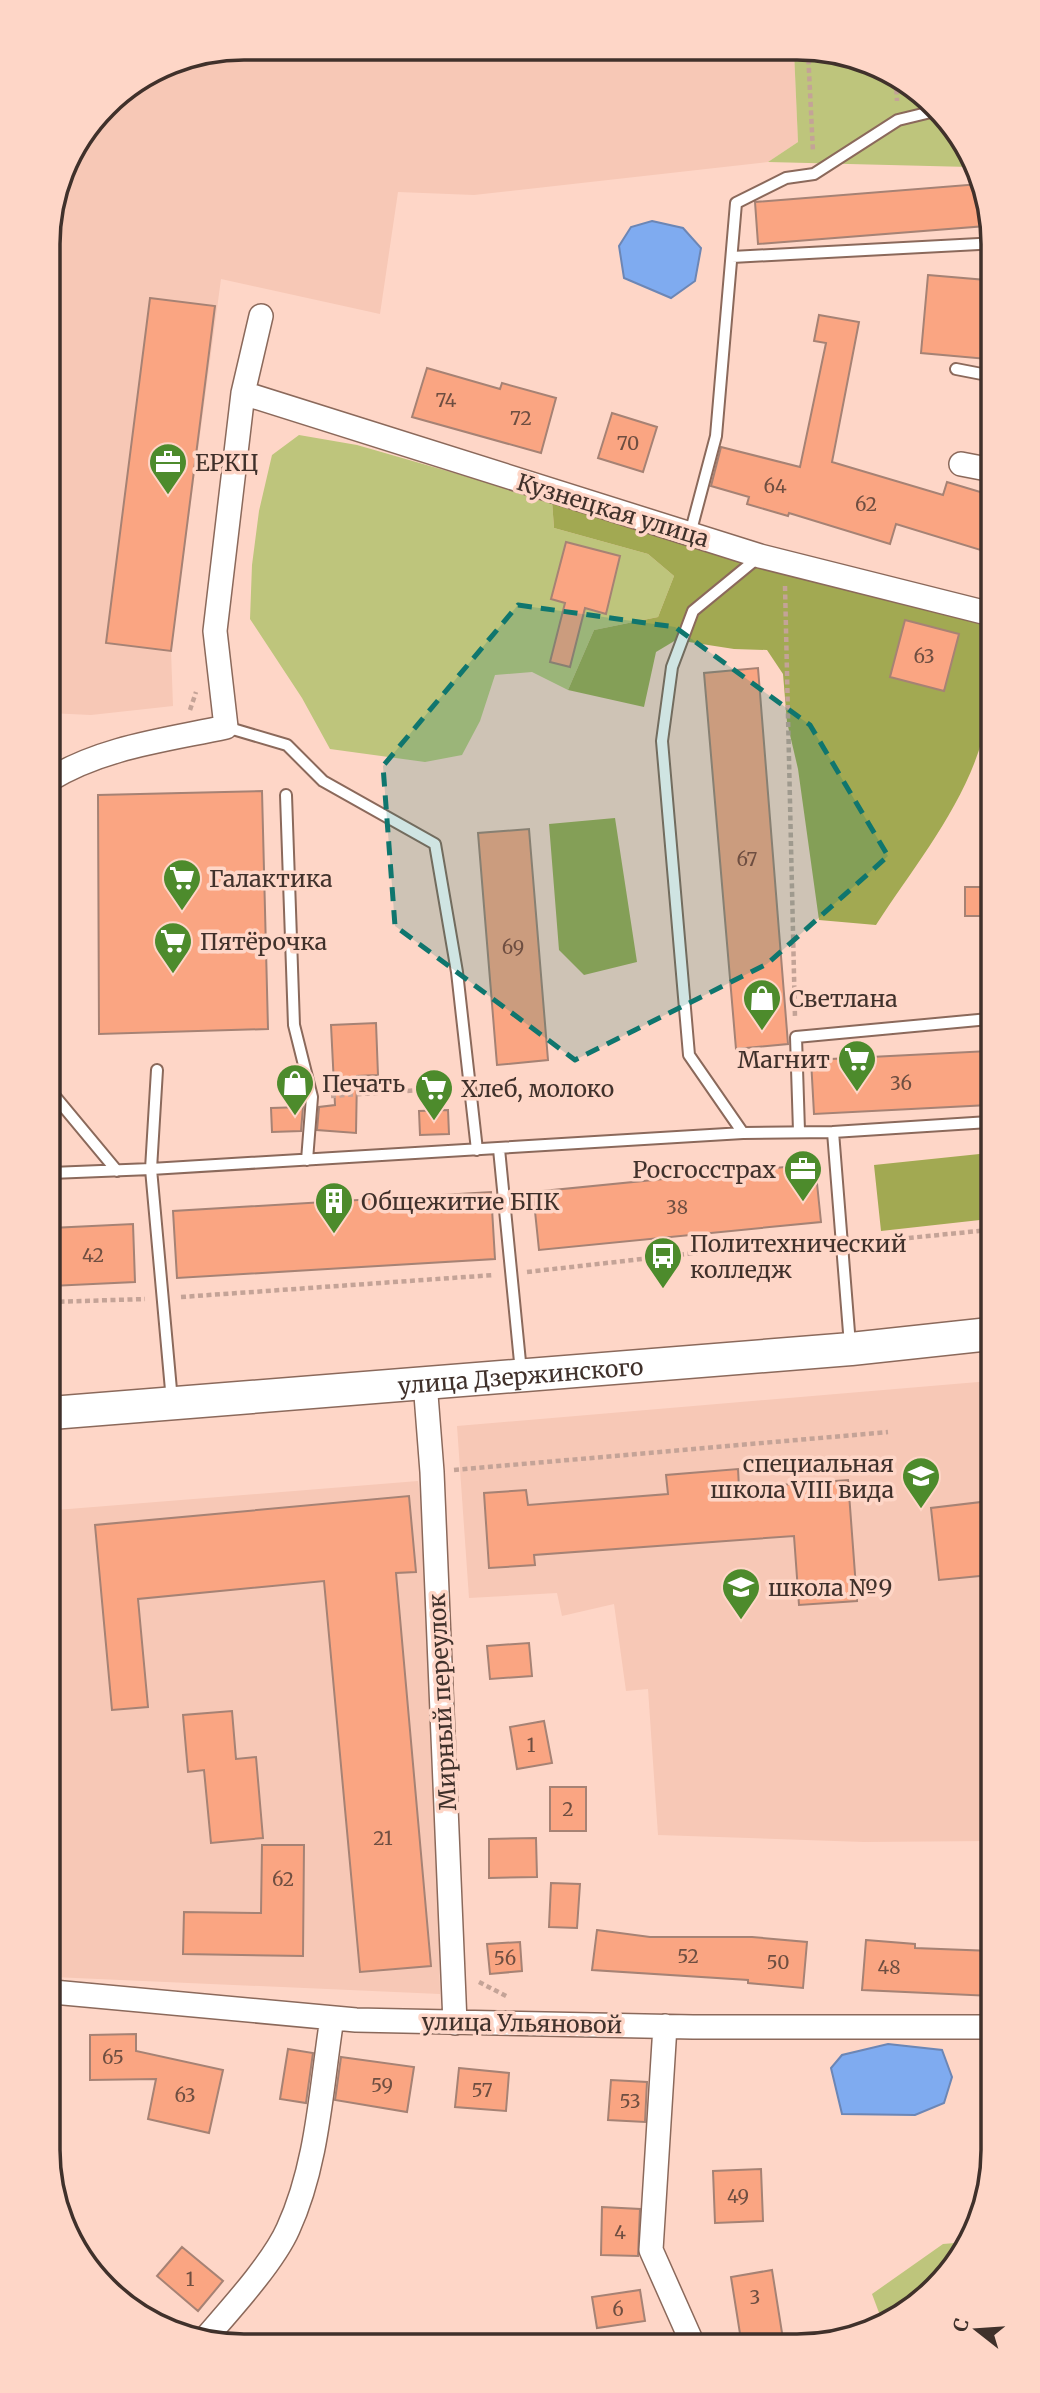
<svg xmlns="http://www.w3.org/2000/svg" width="1040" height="2393" viewBox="0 0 1040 2393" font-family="Merriweather,serif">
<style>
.built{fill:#f7c8b6}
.green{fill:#bec57c}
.forest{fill:#a2a952}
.water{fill:#7fabf0;stroke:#6c86b5;stroke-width:2}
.building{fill:#faa582;stroke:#a68274;stroke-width:2}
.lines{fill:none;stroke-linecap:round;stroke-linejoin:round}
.service-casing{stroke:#8b695b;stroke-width:14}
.minor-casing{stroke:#8b695b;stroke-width:26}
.secondary-casing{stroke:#8b695b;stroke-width:35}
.path{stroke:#c4a397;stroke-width:4.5;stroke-dasharray:5 3.5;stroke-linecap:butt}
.service{stroke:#fff;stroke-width:10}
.minor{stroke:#fff;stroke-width:23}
.secondary{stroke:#fff;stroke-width:32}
.marked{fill:#0f766e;fill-opacity:0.2;stroke:#0f766e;stroke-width:5;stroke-dasharray:14 9;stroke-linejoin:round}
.labels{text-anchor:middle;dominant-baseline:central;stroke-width:7;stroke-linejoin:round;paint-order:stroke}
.number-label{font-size:19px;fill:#6e4e41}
.poi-label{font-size:23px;fill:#40312b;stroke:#fed6c7;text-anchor:start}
.street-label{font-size:23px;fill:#40312b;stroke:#fed6c7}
.rim{fill:none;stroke:#40312b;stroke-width:3.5}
</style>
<rect width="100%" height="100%" fill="#fed6c7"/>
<path class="built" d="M244,47l550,4 4,91 -30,20 -294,33 -76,-3 -18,122 -159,-35 -50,372 2,55 -82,9 -42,-2 -1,-483 20,-74 46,-60 55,-34z
M990,1381l1,460 -127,1 -206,-7 -10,-146 -22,2 -12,-87 -52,12 -5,-23 -88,5 -12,-172z
M418,1481l13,99 9,414 -387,-17 -1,-424 4,-43z"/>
<path class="green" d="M794,51h40l92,45 44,71 -202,-5 30,-20z
M299,435l58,10 195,56 2,27 94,26 26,22 -16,41 -64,13 -26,60 -36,-18 -37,3 -15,46 -18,34 -37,7 -95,-13 -28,-51 -52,-79 2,-54 7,-54 13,-56z
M967,2242l-23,37 -63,39 -9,-24 71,-50z"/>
<path class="forest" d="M552,501l149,49 85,20 202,55c0,28 3,59 0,87 -11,79 -70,148 -112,213l-57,-5 -21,-151 -11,-47 -4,-48 -16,-24 -33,-1 -58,-9 -20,12 -12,55 -76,-17 26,-60 64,-13 16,-41 -26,-22 -94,-26z
M615,818l22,144 -53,13 -25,-25 -10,-126z
M989,1153v66l-108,12 -7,-66z"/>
<path class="water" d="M652,221l31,7 18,20 -6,33 -24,17 -47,-20 -5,-32 12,-19z
M888,2044l54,6 10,27 -8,26 -29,12 -73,-1 -11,-46 11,-13z"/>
<path class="building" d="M980,184l6,9v33l-228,18 -3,-42z
M928,275l58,5 1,79 -66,-6z
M150,298l65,8 -44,345 -65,-8z
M819,315l40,7 -27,140 111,33 4,-13 40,12v58l-91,-28 -6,20 -101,-31 -1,3 -41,-12 2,-7 -38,-11 10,-39 79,20 26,-124 -12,-2z
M427,368l73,21 2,-6 54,15 -15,55 -129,-36z
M612,413l45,14 -14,45 -45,-14z
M566,542l54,14 -14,58 -21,-6 -15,59 -20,-5 15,-59 -14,-4z
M905,620l54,14 -15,57 -54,-14z
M758,668l30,376 -52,5 -32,-376z
M262,791l6,238 -169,5 -1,-239z
M529,829l19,231 -51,5 -19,-232z
M965,887h23v29h-23z
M376,1023l2,52 -21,1 -1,57 -39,-3 2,-23 16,-2 -4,-80z
M989,1051v54l-175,9 -3,-54z
M303,1107l-2,24 -29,1 -1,-24z
M448,1110l1,24 -29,1 -1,-24z
M815,1164l6,58 -282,28 -6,-58z
M491,1192l4,67 -318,19 -4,-67z
M133,1224l2,58 -84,4v-58z
M738,1469l1,19 109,-8 9,121 -58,4 -5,-69 -260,19 1,10 -46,3 -5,-75 42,-3 2,15 140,-11 -2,-19z
M409,1496l7,76 -20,1 35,393 -71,6 -36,-391 -186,18 10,108 -36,3 -17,-185z
M990,1501v74l-51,5 -8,-72z
M529,1643l3,33 -42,3 -3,-33z
M232,1711l4,48 20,-2 7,81 -52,5 -7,-73 -16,2 -5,-57z
M544,1721l8,42 -35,6 -7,-42z
M550,1787h36v44h-36z
M536,1838l1,39 -48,1v-39z
M262,1845h42l-1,111 -120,-2 1,-42 77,1z
M551,1883l29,1 -3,44 -28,-1z
M597,1930l53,7h102l55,5 -4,46 -55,-5v-3l-156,-10z
M866,1940l49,4v4l77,3v45l-130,-6z
M520,1942l2,29 -32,3 -3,-30z
M136,2034v17l87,19 -14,63 -61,-14 8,-40 -66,1v-45z
M288,2049l25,4 -7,50 -26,-4z
M341,2057l73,10 -7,45 -72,-12z
M459,2068l50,5 -3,38 -51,-4z
M611,2080l36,2 -2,40 -37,-2z
M761,2169l2,52 -48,2 -2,-52z
M602,2207l38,2 -2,47 -37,-1z
M182,2247l41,34 -25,30 -41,-35z
M772,2270l11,69 -42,1 -10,-63z
M640,2290l5,31 -48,7 -5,-31z"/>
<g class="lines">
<defs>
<path id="service" d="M732,257l247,-13
M956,369l31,6
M690,534l26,-98 20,-233 50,-25 28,-4 84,-54 37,-9
M226,727l61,18 36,36 112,63 22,128 20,178
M286,795l8,230 18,72 -5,63
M50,1055l3,39 64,77
M799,1131l-3,-94 193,-18
M833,1132l17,213
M743,1133l-54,-78 -27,-314 10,-74 21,-56 67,-55
M499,1149l22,223
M51,1173l100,-4 6,-99
M172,1401l-21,-232 592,-36 90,-1 156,-10"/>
<path id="minor" d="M243,393l517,163 227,57
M961,464l26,5
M49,780c54,-33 117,-40 177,-53l-11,-96 28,-238 18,-77
M425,1382l7,90 23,551
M53,1992l303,28 337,7h299
M665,2026l-14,224 40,90
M203,2341c25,-29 70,-78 85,-112 30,-65 33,-141 44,-211"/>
<g id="secondary">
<path id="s1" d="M51,1413l800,-64 139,-15"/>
</g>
</defs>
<use href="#service" class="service-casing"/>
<use href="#minor" class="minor-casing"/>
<use href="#secondary" class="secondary-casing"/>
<path class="path" d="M808,51l5,101
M896,81l1,20
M785,586l10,432
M190,710l6,-18
M331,1096l120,-8
M858,1243l131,-13
M527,1272l230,-26 68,-2
M181,1297l313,-22
M51,1302l94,-3
M454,1470l434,-38
M479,1982l29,15"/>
<use href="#service" class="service"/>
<use href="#minor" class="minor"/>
<use href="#secondary" class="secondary"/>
</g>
<path class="marked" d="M518,605l157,22 135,98 78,131 -121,108 -192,96 -180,-134 -12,-160z"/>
<defs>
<symbol id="office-pin" viewBox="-11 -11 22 30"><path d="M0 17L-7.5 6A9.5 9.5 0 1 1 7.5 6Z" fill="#4d8b2c" stroke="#fed6c7"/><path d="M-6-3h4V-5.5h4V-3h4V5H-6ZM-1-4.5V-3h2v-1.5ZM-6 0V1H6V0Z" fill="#fff"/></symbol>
<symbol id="supermarket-pin" viewBox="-11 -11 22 30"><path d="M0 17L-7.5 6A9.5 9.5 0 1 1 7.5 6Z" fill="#4d8b2c" stroke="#fed6c7"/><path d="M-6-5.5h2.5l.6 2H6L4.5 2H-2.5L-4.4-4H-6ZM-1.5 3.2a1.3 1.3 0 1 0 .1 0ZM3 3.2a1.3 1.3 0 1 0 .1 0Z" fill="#fff"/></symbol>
<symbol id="shop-pin" viewBox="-11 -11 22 30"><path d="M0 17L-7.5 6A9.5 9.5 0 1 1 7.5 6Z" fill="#4d8b2c" stroke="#fed6c7"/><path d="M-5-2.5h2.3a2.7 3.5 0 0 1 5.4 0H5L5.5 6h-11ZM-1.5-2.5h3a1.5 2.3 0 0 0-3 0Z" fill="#fff"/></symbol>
<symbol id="building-pin" viewBox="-11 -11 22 30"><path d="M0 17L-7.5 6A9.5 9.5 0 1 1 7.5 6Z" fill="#4d8b2c" stroke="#fed6c7"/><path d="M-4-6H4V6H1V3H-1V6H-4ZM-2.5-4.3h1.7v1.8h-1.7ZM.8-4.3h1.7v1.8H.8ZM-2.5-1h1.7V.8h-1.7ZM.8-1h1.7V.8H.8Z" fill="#fff"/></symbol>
<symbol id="bus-pin" viewBox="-11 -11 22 30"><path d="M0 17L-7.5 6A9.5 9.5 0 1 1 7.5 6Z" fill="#4d8b2c" stroke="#fed6c7"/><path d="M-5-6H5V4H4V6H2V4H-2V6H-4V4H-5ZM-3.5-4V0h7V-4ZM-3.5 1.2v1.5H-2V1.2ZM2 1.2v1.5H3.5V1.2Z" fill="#fff"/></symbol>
<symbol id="school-pin" viewBox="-11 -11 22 30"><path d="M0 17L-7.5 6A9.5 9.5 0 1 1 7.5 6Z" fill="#4d8b2c" stroke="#fed6c7"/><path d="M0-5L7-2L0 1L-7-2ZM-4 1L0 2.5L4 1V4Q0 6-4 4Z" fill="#fff"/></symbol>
</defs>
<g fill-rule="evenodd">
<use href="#office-pin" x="146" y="440" width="44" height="60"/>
<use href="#supermarket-pin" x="160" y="856" width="44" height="60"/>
<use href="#supermarket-pin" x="151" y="919" width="44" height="60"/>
<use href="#shop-pin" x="740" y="976" width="44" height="60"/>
<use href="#supermarket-pin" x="835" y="1037" width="44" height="60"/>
<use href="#shop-pin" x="273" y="1061" width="44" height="60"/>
<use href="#supermarket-pin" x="412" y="1066" width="44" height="60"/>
<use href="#office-pin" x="781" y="1147" width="44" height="60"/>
<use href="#building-pin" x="312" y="1179" width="44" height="60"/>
<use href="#bus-pin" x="641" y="1234" width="44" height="60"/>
<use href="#school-pin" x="899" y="1454" width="44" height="60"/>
<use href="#school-pin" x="719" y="1565" width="44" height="60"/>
</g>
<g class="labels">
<g class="number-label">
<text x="446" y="400">74</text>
<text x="521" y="418">72</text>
<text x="628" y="443">70</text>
<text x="775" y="486">64</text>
<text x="866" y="504">62</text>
<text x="924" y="656">63</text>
<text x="747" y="859">67</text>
<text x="513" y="947">69</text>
<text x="901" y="1083">36</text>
<text x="677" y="1207">38</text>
<text x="93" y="1255">42</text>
<text x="531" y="1745">1</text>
<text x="568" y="1809">2</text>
<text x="383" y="1838">21</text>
<text x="283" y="1879">62</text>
<text x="688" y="1956">52</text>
<text x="505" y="1958">56</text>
<text x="778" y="1962">50</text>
<text x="889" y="1967">48</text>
<text x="113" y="2057">65</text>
<text x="382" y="2085">59</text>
<text x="482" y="2090">57</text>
<text x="185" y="2095">63</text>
<text x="630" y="2101">53</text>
<text x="738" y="2196">49</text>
<text x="620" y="2232">4</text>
<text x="190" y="2279">1</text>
<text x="755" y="2297">3</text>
<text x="618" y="2309">6</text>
</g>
<g class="poi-label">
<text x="195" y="462">ЕРКЦ</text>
<text x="209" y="878">Галактика</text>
<text x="200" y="941">Пятёрочка</text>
<text x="789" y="998">Светлана</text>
<text x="830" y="1059" text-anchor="end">Магнит</text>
<text x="322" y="1083">Печать</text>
<text x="461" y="1088">Хлеб, молоко</text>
<text x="776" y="1169" text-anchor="end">Росгосстрах</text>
<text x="361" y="1201">Общежитие БПК</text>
<text x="690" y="1243">Политехнический<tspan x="690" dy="26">колледж</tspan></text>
<text x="894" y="1463" text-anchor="end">специальная<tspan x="894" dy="26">школа VIII вида</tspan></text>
<text x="768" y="1587">школа №9</text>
</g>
<g class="street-label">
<text transform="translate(613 510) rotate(17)">Кузнецкая улица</text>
<text stroke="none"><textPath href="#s1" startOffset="471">улица Дзержинского</textPath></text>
<text transform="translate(442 1702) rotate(-93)">Мирный переулок</text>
<text transform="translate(522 2023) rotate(1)">улица Ульяновой</text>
</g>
</g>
<path d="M0 0H1040V2393H0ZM244 60H797A184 184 0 0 1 981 244V2150A184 184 0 0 1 797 2334H244A184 184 0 0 1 60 2150V244A184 184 0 0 1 244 60Z" fill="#fed6c7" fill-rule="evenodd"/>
<path class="rim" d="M244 60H797A184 184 0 0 1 981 244V2150A184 184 0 0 1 797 2334H244A184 184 0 0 1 60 2150V244A184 184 0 0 1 244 60Z"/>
<g transform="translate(977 2330) rotate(287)" stroke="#fed6c7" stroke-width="5" paint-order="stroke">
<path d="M0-5L12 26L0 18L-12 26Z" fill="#40312b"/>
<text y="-10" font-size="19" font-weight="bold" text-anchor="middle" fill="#40312b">С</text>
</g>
</svg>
